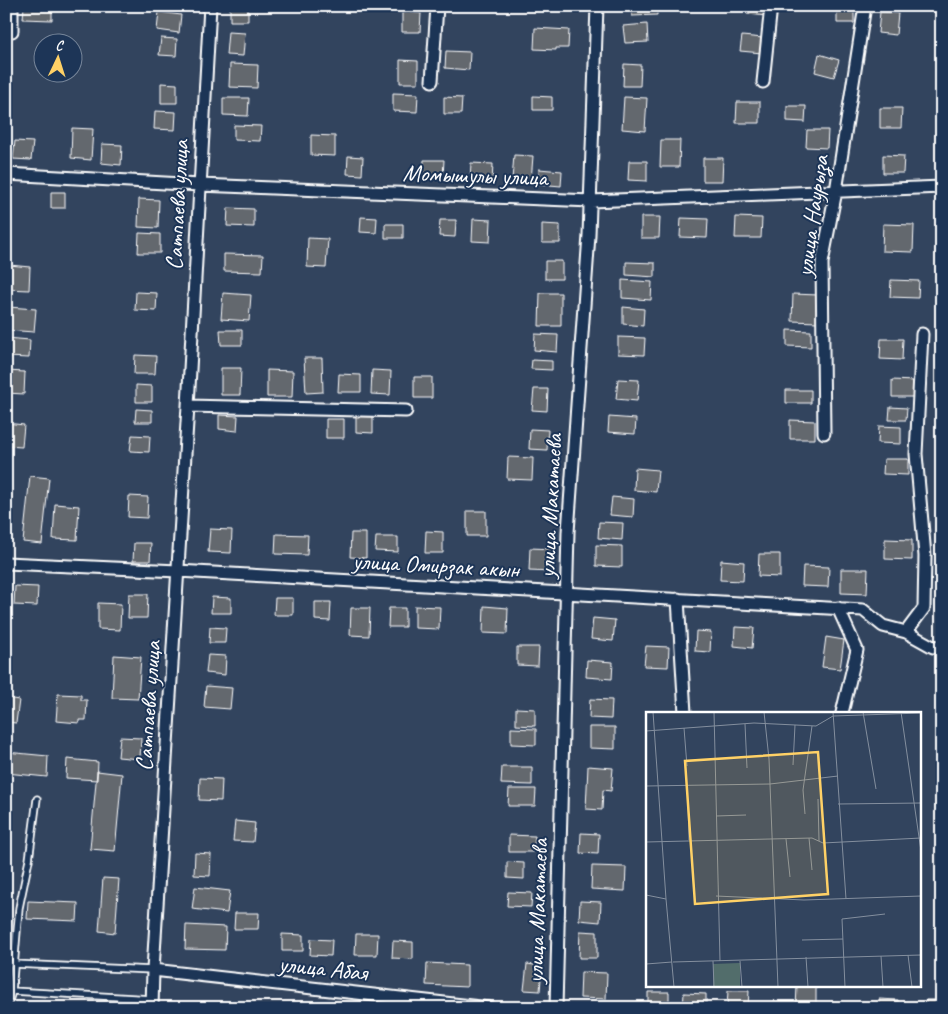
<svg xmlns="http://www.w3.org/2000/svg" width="948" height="1014" viewBox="0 0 948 1014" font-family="Caveat,sans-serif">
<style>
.building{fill:#64676e;stroke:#fff}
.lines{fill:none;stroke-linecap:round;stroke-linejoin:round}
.lane-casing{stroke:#fff;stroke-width:9}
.street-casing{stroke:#fff;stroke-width:15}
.lane{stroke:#1d3557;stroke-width:5.5}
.street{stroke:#1d3557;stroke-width:11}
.labels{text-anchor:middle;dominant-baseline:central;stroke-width:4;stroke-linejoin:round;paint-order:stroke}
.street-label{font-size:24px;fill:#fff;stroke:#1d3557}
.inset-road{fill:none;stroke:#848f9e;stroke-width:1}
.view{fill:#ffd166;fill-opacity:0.15;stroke:#ffd166;stroke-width:2.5}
.inset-edge{fill:none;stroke:#fff;stroke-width:2.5}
</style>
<rect width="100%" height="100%" fill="#32445e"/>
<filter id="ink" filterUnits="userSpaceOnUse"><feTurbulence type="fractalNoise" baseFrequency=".02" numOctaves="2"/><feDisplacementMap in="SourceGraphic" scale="10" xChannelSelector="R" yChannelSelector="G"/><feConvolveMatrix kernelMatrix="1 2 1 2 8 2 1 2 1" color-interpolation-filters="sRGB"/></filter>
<g filter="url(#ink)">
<path class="building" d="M24,6h28v14l-29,-1z
M230,6h18v15h-18z
M553,6h17v5h-17z
M632,6h25v9l-25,1z
M748,6h20l-1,10 -20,-2z
M837,10h17v13h-17z
M159,12l22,3 -2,18 -22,-3z
M402,12l19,1 -1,19h-18z
M880,12l18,1 -2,22 -18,-2z
M647,24l1,18 -23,1 -2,-17z
M535,28l34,2 -1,18h-12v2l-22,-1z
M228,32l17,1 -2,23 -17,-1z
M742,36l21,2 -1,15 -22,-2z
M161,38l16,1 -1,17 -17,-1z
M446,51l24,1 -1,18 -24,-2z
M819,54l20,6 -5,17 -19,-5z
M400,60l18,1v22h-18z
M230,64l28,1 -1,23 -28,-1z
M624,64l17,1 -1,21h-17z
M161,83l16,1v19h-16z
M393,93l25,1 -1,18 -24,-1z
M533,96l19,1v13h-19z
M444,97l18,1 -1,16h-17z
M624,97l23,1 -2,33 -23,-2z
M223,98h26l-1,18 -25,-1z
M737,102h23v21h-24z
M787,106h19l-1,16 -18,-1z
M880,108h22l-1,20h-21z
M155,111l21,1 -1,18 -21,-1z
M234,125l27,1 -1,15 -26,-1z
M72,128l21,1 -2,31 -20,-2z
M807,130h21l-1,18 -21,-1z
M311,135l24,1v20l-24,-1z
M661,140h19l-1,27h-19z
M15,141l18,1 -2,18 -18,-1z
M102,144l20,1 -1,20 -20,-2z
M514,155l19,1 -2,25 -19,-1z
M883,155l21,1 -1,17h-20z
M348,156l15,1 -1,18 -15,-1z
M703,158h20l-1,23h-19z
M424,160h20l-1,17h-20z
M629,161h18v20l-19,-1z
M471,163l22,1 -1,18 -22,-2z
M539,169l23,2 -1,15 -23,-2z
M51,192h14v16h-14z
M139,199l20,1 -1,28 -20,-1z
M228,208l26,1v18l-27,-1z
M361,217l16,1 -1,15 -16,-1z
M641,217h19l-1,21h-18z
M736,217l26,1 -1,20h-26z
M681,218l27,1 -1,19 -27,-1z
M473,219l18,1 -1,22 -18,-1z
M440,220h16l-1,17 -16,-1z
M385,224h18v14h-18z
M542,224l18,1v18h-18z
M883,224l31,1 -1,27 -31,-1z
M139,233l21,1v19h-22z
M308,238l20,1 -2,29 -19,-1z
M224,254l39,1 -1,17 -38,-1z
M545,261h17v18h-17z
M626,262l29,1v14l-29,-2z
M9,265l21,2 -1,23 -22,-1z
M622,280l30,2 -1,18 -29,-2z
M891,280l28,1 -1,17 -28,-1z
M136,292l21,1 -1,18 -21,-1z
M223,293l28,2 -2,26 -28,-2z
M540,293h21v33h-22z
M793,294l25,1 -1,27 -25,-1z
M8,307l28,2 -2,23 -28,-2z
M623,307l21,2 -1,17 -20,-2z
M220,330h22v15h-21z
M787,330l24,1v16l-24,-1z
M535,334l23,1 -1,17 -23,-2z
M618,337l27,1 -1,17 -26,-1z
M6,338l24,2 -1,18 -23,-1z
M881,339h22l-1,21 -22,-1z
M135,355l21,1 -1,18h-21z
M304,358h18l1,34 -17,1z
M532,360l20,1v9l-21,-1z
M221,368h20l-1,27h-19z
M267,370l26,1 -1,26h-25z
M372,370l19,1 -1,24 -19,-1z
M6,371l19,1 -1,22 -18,-1z
M339,374l22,1v17h-23z
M414,377h18v21h-18z
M618,379l21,1 -2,21 -21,-2z
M892,380l22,1v16h-22z
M136,385l16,1v16h-16z
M534,389h14l-1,22 -15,-1z
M786,390h25v13h-25z
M890,407l17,1 -1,12h-17z
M136,409l16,1v12h-17z
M219,415l19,1 -1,15 -18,-2z
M356,416h17v17l-17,-1z
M609,417l27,2 -1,15 -27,-2z
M326,419h18v19h-18z
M790,420l25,1v18h-25z
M6,423l18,2 -2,22 -16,-1z
M879,426l22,1v17l-23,-1z
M530,429l18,1 -1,20 -18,-1z
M132,435l18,1 -1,16 -19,-1z
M508,457l25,1 -1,22 -25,-1z
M884,459h24v16l-25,-1z
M635,468l23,2 -2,22 -22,-2z
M30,476l19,2 -7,66 -19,-2z
M129,496l19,1 -1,21 -19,-1z
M612,497l22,2 -1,18 -23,-2z
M55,504l24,2 -2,34 -24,-1z
M467,511h19v25h-19z
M599,522l24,1 -1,17 -24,-2z
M210,529l22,1 -1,23 -23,-1z
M426,531l17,1v21h-18z
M351,533h15v25l-16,-1z
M276,534l32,1 -1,20 -32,-1z
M376,537h22v15l-23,-1z
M885,539l27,1v20l-27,-1z
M134,543h17l-1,18h-17z
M596,545l26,1v21l-26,-1z
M530,548l24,1 -1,23 -24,-1z
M759,554h21v23l-22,-1z
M721,560l23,2 -1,19 -23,-1z
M803,566l26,1 -1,20 -26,-1z
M841,569h27l-1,25 -26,-1z
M15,586l23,1 -1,19 -23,-1z
M129,594h19l-1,24h-19z
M212,597l19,1v15h-20z
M275,598h18v17h-19z
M315,602h16l-1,19 -15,-1z
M98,603l23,1 -1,26 -22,-1z
M415,606l25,1 -1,22 -24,-1z
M484,606l24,2 -1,26 -24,-1z
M351,608h19l-1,28 -19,-1z
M389,608h16v19h-17z
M593,618l22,2 -2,21 -22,-2z
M210,627l16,1 -1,15h-16z
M735,627l19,1 -2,20 -18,-2z
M696,631l15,1 -1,20 -15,-1z
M826,637l18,3 -4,29 -18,-2z
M646,646l23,1 -1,20 -24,-1z
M517,647h22l-1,19 -21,-1z
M114,655l27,2 -3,42 -26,-1z
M208,655l18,1 -1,19 -19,-2z
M587,660l26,2 -1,17 -26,-2z
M206,686l26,2 -2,21 -26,-2z
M58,694l23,1v5h6l-1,20h-7v3l-23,-2z
M6,698l13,2 -3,23 -10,-1z
M590,699l22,1 -1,19 -22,-1z
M516,708l19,1v17l-19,-1z
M589,727h26v22l-26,-1z
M511,728l25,1v16l-25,-1z
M120,737l21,1 -1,21 -22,-2z
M6,752l42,4 -1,21 -41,-4z
M67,759l31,3 -1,18 -31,-2z
M588,766l25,2 -2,23 -8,-1 -1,20 -16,-1z
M502,767h30v18l-31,-1z
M97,771l25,3 -7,77 -25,-2z
M200,778l22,1 -1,22 -22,-1z
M509,789h27l-1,17h-27z
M235,821l20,2 -2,19 -20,-1z
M581,833l18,1 -1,20 -18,-1z
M509,835l26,1 -1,16h-25z
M195,853l16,1 -1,22 -16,-1z
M507,862l17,1v16l-17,-1z
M592,866l34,1 -1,24 -34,-2z
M103,878l16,1 -4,54 -16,-2z
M195,887l35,4 -3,22 -35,-4z
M508,892l24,1 -1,14 -24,-1z
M28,901l50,2 -1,18 -50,-2z
M580,901l21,1 -1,20 -21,-2z
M235,913h24l-1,16h-24z
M186,925l40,2 -1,23 -40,-1z
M580,931l17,1v26h-18z
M282,934l21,1v16h-21z
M356,934h22l-1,21h-22z
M311,939l21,1 -1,16 -21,-1z
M393,941l20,1v17l-21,-1z
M427,963l40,2v22l-41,-2z
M527,964l15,2 -2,25 -16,-1z
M581,972l26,1 -1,26 -26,-1z
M797,986h19v22h-20z
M728,991h21l-1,17h-21z
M648,992h21v16h-21z
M684,993l22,1v14h-23z
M879,999l19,1v8h-19z
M926,1000h16v8h-16z
M842,1004l23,1 -1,3h-22z"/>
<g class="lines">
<defs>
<path id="lane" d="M13,964l140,6
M12,991l140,8
M7,1008l5,-17 7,-83 10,-48 8,-61"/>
<path id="street" d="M12,6v25
M432,81l5,-75
M763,82l8,-76
M6,174l194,11 391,16 351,-14
M188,406l218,5
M824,433l-2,-170 14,-72 29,-185
M6,563l172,8 685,39 20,16 23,6 27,15 9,-1
M678,599l7,114
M838,608l19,42 -15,63
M906,632l18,-24 1,-52 -9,-102 6,-120
M153,970l336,38
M152,1008l1,-38 35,-564 22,-400
M556,1008l12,-476 21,-297 8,-229"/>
</defs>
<use href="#lane" class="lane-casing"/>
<use href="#street" class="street-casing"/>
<use href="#lane" class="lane"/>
<use href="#street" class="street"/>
</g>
</g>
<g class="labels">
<g class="street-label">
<text transform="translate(475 175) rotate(2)">Момышулы улица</text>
<text transform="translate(177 205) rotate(-87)">Сатпаева улица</text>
<text transform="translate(812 216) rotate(-82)">улица Наурыза</text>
<text transform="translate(550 506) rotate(-87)">улица Макатаева</text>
<text transform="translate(436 565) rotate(3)">улица Омирзак акын</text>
<text transform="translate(148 706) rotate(-86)">Сатпаева улица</text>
<text transform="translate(537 911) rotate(-88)">улица Макатаева</text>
<text transform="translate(323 968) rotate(6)">улица Абая</text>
</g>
</g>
<g transform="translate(646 712)">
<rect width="275" height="275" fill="#32445e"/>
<path d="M94,251v24h-27v-23z" fill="#526d6b"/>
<path class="inset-road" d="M7,0l13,187M68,0l6,249M118,0l5,47 9,228M187,0l13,187M217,0l13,77M255,0l20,139M99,12l2,44M38,16l3,38M0,19l108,-8 62,3 17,-10 88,-3M147,53l2,-40M0,74l124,-2 68,-8M172,87l1,42M192,92l83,-1M42,93l1,35M159,102l-2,-24 9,-64M70,104l30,-1M163,126l3,32M140,127l4,38M0,130l166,-4 11,5 98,-5M0,183l20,4 8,88M70,184l88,4 117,-4M156,228l41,-1M262,243l4,32M235,244l2,31M160,245l2,30M67,249l1,26M94,249l2,26M27,250l248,-7M0,252l26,-2M199,275l-3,-68 43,-5"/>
<path class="view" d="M172,40l10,142 -133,10 -10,-143z"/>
<rect width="275" height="275" class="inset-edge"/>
</g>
<rect width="948" height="1014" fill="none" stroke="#1d3557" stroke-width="25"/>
<rect x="12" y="12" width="923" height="989" fill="none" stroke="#fff" stroke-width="2" filter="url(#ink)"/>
<g transform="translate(58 58) rotate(4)"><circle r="24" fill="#1d3557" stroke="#77869a"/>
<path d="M0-4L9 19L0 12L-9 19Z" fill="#ffd166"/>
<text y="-8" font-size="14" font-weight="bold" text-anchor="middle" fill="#ffffff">С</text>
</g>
</svg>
